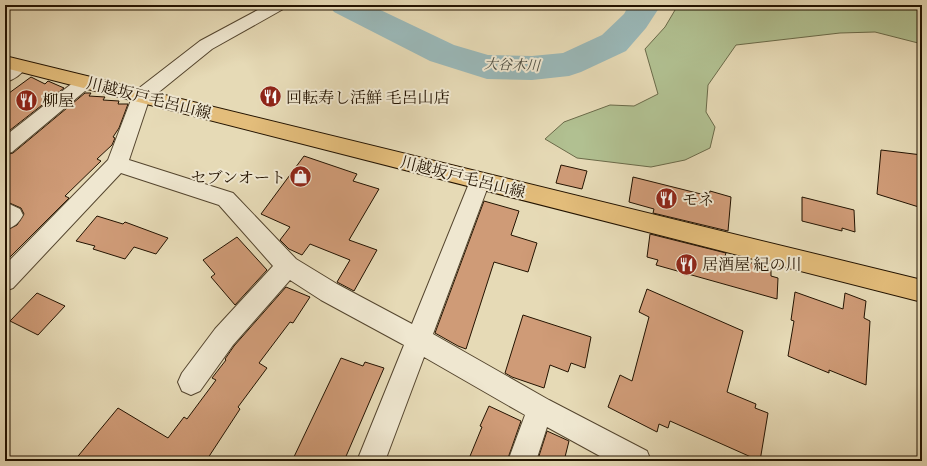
<svg xmlns="http://www.w3.org/2000/svg" width="927" height="466" viewBox="0 0 927 466" font-family="'IM FELL Great Primer','Noto Serif JP',serif">
<style>
.green{fill:#b1c091;stroke:#6a6a49}
.lines{fill:none;stroke-linecap:round;stroke-linejoin:round}
.river{fill:#9ab8b8;fill-rule:evenodd}
.building{fill:#cf9b77;stroke:#231301}
.minor-casing{stroke:#54452e;stroke-width:2}
.major-casing{stroke:#231301;stroke-width:2}
.minor{fill:#efe7d0;fill-rule:evenodd}
.major{fill:#e3bd7b;fill-rule:evenodd}
.labels{text-anchor:middle;dominant-baseline:central;stroke-width:4;stroke-linejoin:round;paint-order:stroke}
.far-water-label{font-size:14px;font-style:italic;fill:#4d4d41;stroke:#efe7d0}
.poi-label{font-size:16px;fill:#231301;stroke:#efe7d0;text-anchor:start}
.street-label{font-size:16px;fill:#231301;stroke:#efe7d0}
</style>
<rect width="100%" height="100%" fill="#e6dab6"/>
<filter id="stains"><feTurbulence type="fractalNoise" baseFrequency=".005" numOctaves="4"/><feColorMatrix values="0 0 0 0 .2 0 0 0 0 .09 0 0 0 0 .02 0 0 0 .5 -.17"/></filter>
<radialGradient id="worn" r=".72"><stop offset=".6" stop-color="#630" stop-opacity="0"/><stop offset="1" stop-color="#630" stop-opacity=".3"/></radialGradient>
<path class="green" d="M678,5h244v39l-47,-12 -35,1 -104,12 -28,40 -2,27 9,15 -5,21 -25,12 -34,7 -74,-9 -32,-19 19,-17 46,-17 24,1 24,-12 -13,-45 20,-22z"/>
<g class="lines">
<path class="river" d="M329,5h41l84,40 34,10 44,1 31,-3 39,-18 22,-21 5,-9h32l-15,23 -20,23 -45,21 -12,4 -37,4 -45,-1 -57,-18 -96,-49z"/>
</g>
<path class="building" d="M31,77l14,7 3,-3 16,7 -59,46v-38z
M85,93h6l-2,3 16,1 -2,3 16,1 -1,3h10l-9,24 -6,9 2,1 -3,7 -15,14 4,2 -36,35 4,2 -64,64v-31l12,-6 7,-11 -3,-6 -16,-7v-46l8,-2z
M881,150l41,5v53l-45,-14z
M304,156l53,18 -4,7 26,8 -30,51 28,10 -23,41 -17,-9 13,-22 -40,-16 -8,11 -13,-6 -9,-9 10,-13 -29,-13z
M561,165l26,6 -5,18 -26,-6z
M633,177l76,19 1,-5 21,6 -3,34 -75,-18 1,-4 -25,-7z
M802,197l52,13 1,22 -13,-4v3l-40,-10z
M484,201l35,10 -8,24 26,8 -9,29 -34,-10 -28,87 -8,-3 -23,-13z
M97,216l26,8 2,-2 43,16 -12,16 -22,-7 -9,12 -32,-10 2,-3 -19,-5z
M650,234l76,19 -1,3 46,12v8l7,2 -1,21 -121,-34 2,-5 -11,-3z
M237,237l30,33 -32,35 -24,-28 4,-3 -12,-14z
M286,287l24,10 -17,26 -3,-1 -31,41 8,5 -29,39 2,2 -34,52h-132l44,-53 50,30 16,-21 3,2 29,-39 -4,-2 14,-18 -1,-1 9,-13z
M647,289l96,42 -16,61 29,12 -1,4 13,5 -8,48 -90,-40 -2,7 -9,-4 -2,8 -49,-25 12,-32 12,6 17,-64 -10,-5z
M795,292l48,17 2,-16 21,8 -2,17 6,3 -4,64 -37,-15v3l-41,-17 6,-35 -3,-1z
M37,293l28,13 -27,29 -28,-14z
M523,315l68,22 -6,31 -14,-5 -3,9 -18,-7 -6,23 -32,-11 -7,-4z
M341,358l22,8 2,-4 19,6 -40,93h-52z
M489,406l32,15 -14,40h-39l14,-34 -2,-1z
M547,431l22,10 -5,20h-21l-5,-2z"/>
<g class="lines">
<defs>
<path id="minor" d="M267,5h20l-2,3 -73,41 -63,51 -20,60 104,33 63,66 41,25 75,40 58,-143 3,-6 7,-2 7,2 3,6 -57,153 116,66 98,51 4,10h-42l-62,-34 -11,34h-28l17,-46 -101,-58 -39,104h-28l47,-116 -83,-45 -31,-20 -57,65 -33,46 -9,4 -9,-4 -4,-9 4,-9 33,-44 58,-63 -54,-61 -98,-32 -108,115 -8,3v-26l103,-105 26,-68 66,-51z
M18,60l6,2 3,4c-5,8 -13,14 -22,16v-15l7,-5z
M85,76l6,2 3,4 -3,4 -79,66 -7,2v-18l74,-58z
M5,202l15,7 3,6c-4,8 -9,12 -18,15z"/>
<path id="major" d="M5,56l917,224v22l-917,-234z"/>
</defs>
<use href="#minor" class="minor-casing"/>
<use href="#major" class="major-casing"/>
<use href="#minor" class="minor"/>
<use href="#major" class="major"/>
</g>
<defs>
<symbol id="restaurant-disc" viewBox="-11 -11 22 22"><circle r="9.5" fill="#8f2418" stroke="#efe7d0"/><path d="M-5-6h1v4h1v-4h1v4h1v-4h1v5L-1.5 .5V6h-2V.5L-5-1ZM5-6V6H3V1.5H1.5Q1.5-4 5-6Z" fill="#fff"/></symbol>
<symbol id="shop-disc" viewBox="-11 -11 22 22"><circle r="9.5" fill="#8f2418" stroke="#efe7d0"/><path d="M-5-2.5h2.3a2.7 3.5 0 0 1 5.4 0H5L5.5 6h-11ZM-1.5-2.5h3a1.5 2.3 0 0 0-3 0Z" fill="#fff"/></symbol>
</defs>
<g fill-rule="evenodd">
<use href="#restaurant-disc" x="258" y="84" width="25" height="25"/>
<use href="#restaurant-disc" x="14" y="88" width="25" height="25"/>
<use href="#shop-disc" x="288" y="164" width="25" height="25"/>
<use href="#restaurant-disc" x="654" y="186" width="25" height="25"/>
<use href="#restaurant-disc" x="674" y="252" width="25" height="25"/>
</g>
<g class="labels">
<g class="far-water-label">
<text transform="translate(512 65) rotate(2)">大谷木川</text>
</g>
<g class="poi-label">
<text x="286" y="97">回転寿し活鮮 毛呂山店</text>
<text x="42" y="100">柳屋</text>
<text x="286" y="177" text-anchor="end">セブンオート</text>
<text x="682" y="199">モネ</text>
<text x="702" y="264">居酒屋 紀の川</text>
</g>
<g class="street-label">
<text transform="translate(149 98) rotate(14)">川越坂戸毛呂山線</text>
<text transform="translate(463 177) rotate(14)">川越坂戸毛呂山線</text>
</g>
</g>
<rect width="927" height="466" fill="none" stroke="#e6dab6" stroke-width="20"/>
<rect x="6" y="6" width="915" height="454" fill="none" stroke="#231301" stroke-width="2"/>
<rect x="10" y="10" width="907" height="446" fill="none" stroke="#231301"/>
<rect width="100%" height="100%" filter="url(#stains)"/>
<rect width="100%" height="100%" fill="url(#worn)"/>
</svg>
